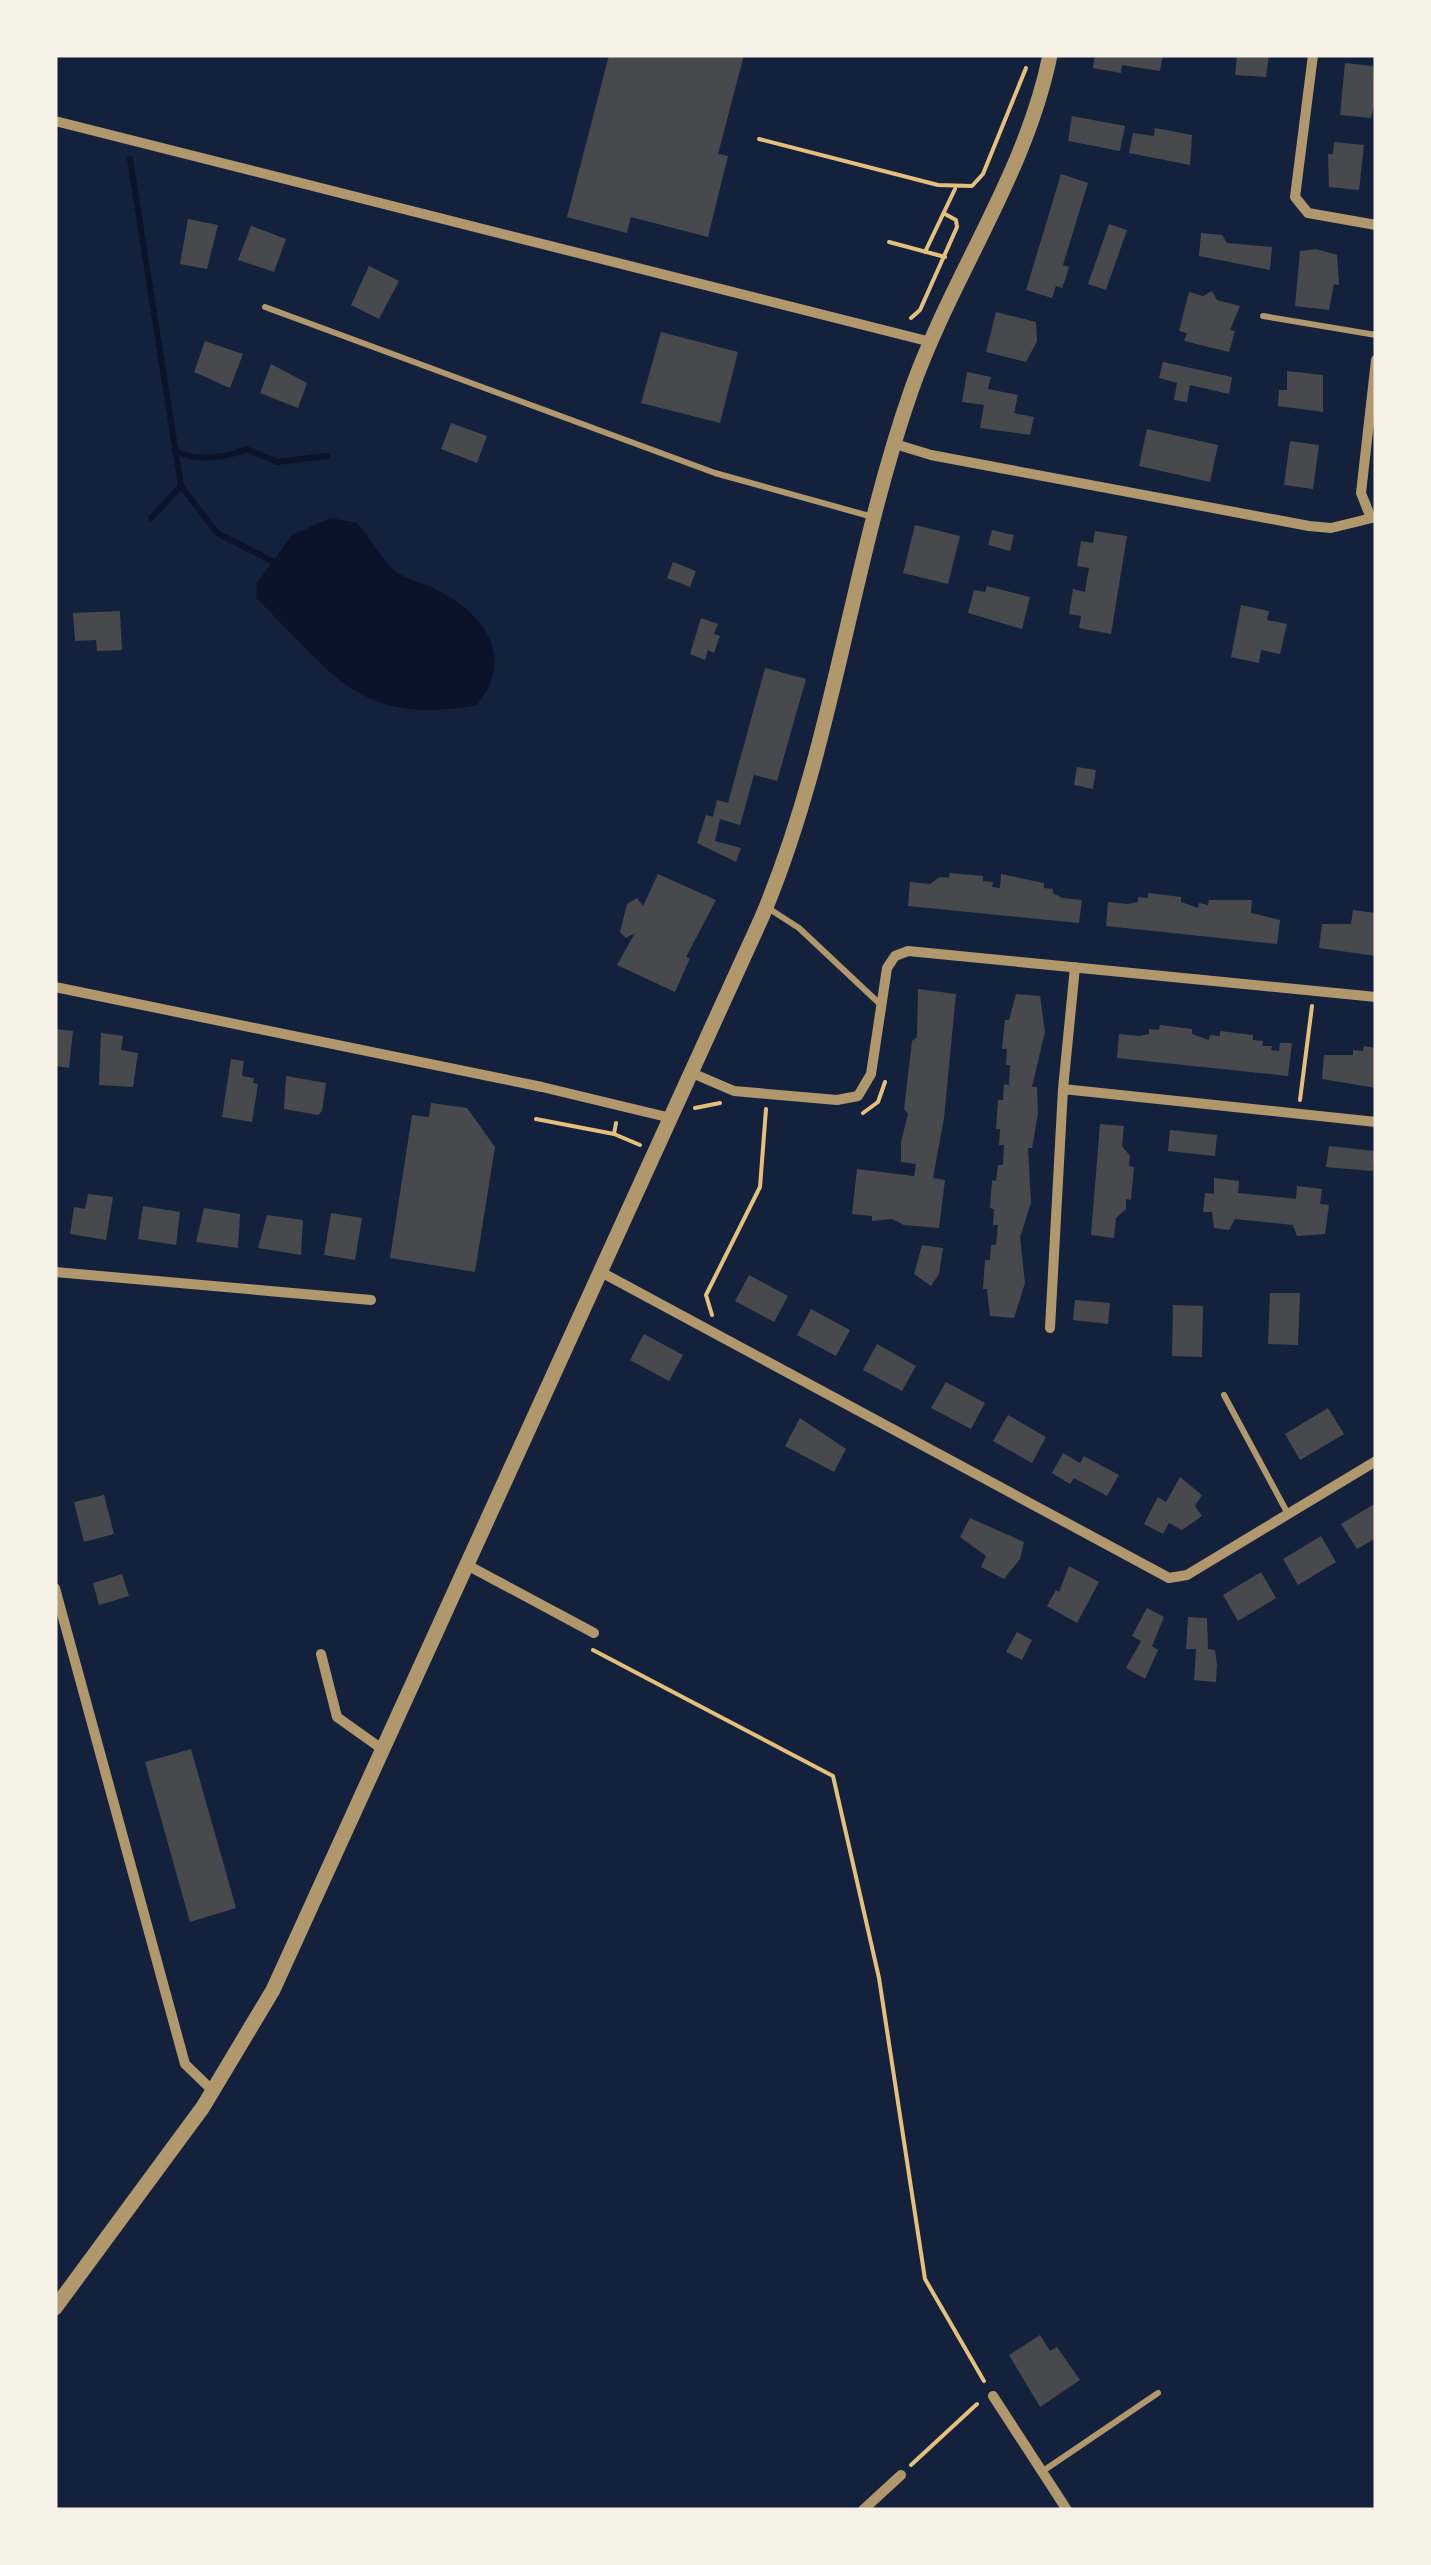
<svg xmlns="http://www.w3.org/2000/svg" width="1431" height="2565" viewBox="0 0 1431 2565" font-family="Rubik,sans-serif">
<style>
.water{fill:#0b132b}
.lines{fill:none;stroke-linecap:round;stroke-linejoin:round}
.stream{stroke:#0b132b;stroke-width:6}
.building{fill:#48494c}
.path{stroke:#e5c07b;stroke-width:4}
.service{stroke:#b1986c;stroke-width:6}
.minor{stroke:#b1986c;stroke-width:10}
.tertiary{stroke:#b1986c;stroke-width:15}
</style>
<rect width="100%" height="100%" fill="#14213d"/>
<path class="water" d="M331,518l26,5c13,14 24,36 38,48 12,9 29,12 42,19 48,24 79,68 40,115 -119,22 -144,-32 -221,-107l1,-15 35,-48z"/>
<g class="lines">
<path class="stream" d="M130,159l51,327 -30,32
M174,450c19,12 53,8 72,-1l31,13 50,-6
M181,486l36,47 57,29"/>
</g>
<path class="building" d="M609,55h135l-26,99 10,2 -20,81 -77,-20 -4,16 -60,-16z
M1095,55h68l-3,16 -38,-6 -1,8 -28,-5z
M1237,55h32l-3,22 -31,-2z
M1345,63l28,3 3,33 -5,19 -31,-3z
M1072,116l53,10 -5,25 -52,-10z
M1155,128l37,7 -2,30 -61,-12 4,-20 21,3z
M1334,142l30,3 -5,45 -30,-3 -1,-33h5z
M1061,174l27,9 -25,82 6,2 -3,10 -4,11 -6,-2 -4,12 -26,-8z
M188,219l30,6 -11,44 -27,-5z
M1109,224l18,6 -21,60 -18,-6z
M251,226l35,13 -12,33 -36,-12z
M1201,233l21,2 5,8 45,4 -2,23 -71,-14z
M1316,249l21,6 2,30 -5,-1 -5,26 -34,-4 5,-55z
M369,266l30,15 -20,38 -28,-14z
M1212,291l5,9 23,6 -10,24 5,1 -6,21 -45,-11 3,-8 -8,-2 10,-39 14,4z
M996,312l40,10 1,19 -11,21 -40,-10z
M661,332l77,20 -18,71 -79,-20z
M205,341l38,13 -13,34 -36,-16z
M1163,362l69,15 -3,17 -39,-9 -3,17 -13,-2 3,-17 -18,-5z
M271,364l36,19 -9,25 -38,-15z
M1287,371l36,4v37l-45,-6 1,-16h8z
M967,372l24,5 -3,12 30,6 -4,18 20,4 -4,18 -50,-7 4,-23 -22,-3z
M451,423l36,13 -10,27 -36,-14z
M1147,429l71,16 -8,37 -71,-16z
M1290,441l29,4 -6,44 -29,-4z
M915,525l45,11 -12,48 -45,-11z
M992,530l22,5 -4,16 -22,-6z
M1095,531l32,5 -16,98 -32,-6 2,-12 -12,-2 4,-25 12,3 2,-13 2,-11 -12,-2 4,-25 12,2z
M673,562l23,9 -6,16 -23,-9z
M987,586l43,11 -8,32 -54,-16 6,-23 11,2z
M1241,605l28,6 -2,9 20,4 -7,30 -19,-4 -2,13 -28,-6z
M120,611l2,39 -25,1 -1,-11 -21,1 -2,-28z
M701,618l17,6 -4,10 6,2 -6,17 -6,-3 -3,10 -15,-6z
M765,668l41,11 -29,102 -23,-6 -14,50 -20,-6 -5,22 26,7 -5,14 -39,-19 9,-28 7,2 4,-17 11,3z
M1077,767l19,3 -3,19 -19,-4z
M950,873l33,3v5l10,1 -1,5 8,1 1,-14 43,9v5l9,1v4l9,5 20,2 -3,23 -171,-17 2,-24 20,2 10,-7 9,1z
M658,874l58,26 -30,57 4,1 -15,34 -58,-27 18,-32 -9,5 -6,-6 7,-28 10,-6 6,8z
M1148,893l33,4v5l17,6 1,-5 9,2 1,-5h43l-1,13 29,7 -3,24 -171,-18 2,-24 20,2 10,-2v-5l10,1z
M1353,910l23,3v43l-57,-8 3,-24h29z
M918,989l38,5 -12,124 -11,60 12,2 -6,48 -35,-3 -12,-6 -20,2v-5l-20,-2 5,-45 57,7 2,-12 -15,-2v-20l7,-28 -4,-5 8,-68 5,-4z
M1016,994l24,2 5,36 -13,55h5l1,26 -6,35h-4l3,55 -11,34 5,46 -11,35 -24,-2 -3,-27h-4l2,-29h5l1,-15h5l2,-20h-5l1,-16 -4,-1 2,-28 4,1 2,-16h5l1,-20h-5l1,-16h-4l2,-29h5l1,-16 5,1 1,-20h-4l1,-16h-5l3,-29h4z
M1160,1025l32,4v5l17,6 1,-5 10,1v-5l33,4v5l10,1 -1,5h10l-1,4 8,1 1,-8h12l-4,33 -171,-18 2,-24 20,2 10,-2v-5l10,1z
M56,1029l17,2 -4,37 -14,-2z
M101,1033l22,3 -2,14 17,3 -5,34 -34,-2z
M1364,1046l12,2v40l-54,-9 2,-24h29v-5l10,1z
M231,1059l13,2 -2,15 12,2 -1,5 5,1 -6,38 -30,-5z
M286,1076l40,7 -4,28 -4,4 -34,-6z
M431,1103l36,5 28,39 -20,125 -85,-14 22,-143 17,2z
M1100,1124l24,2 -2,20 8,10 -1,10 5,1 -3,33 -5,-1v10l-10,9 -2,20 -23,-3z
M1170,1130l47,5 -2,21 -47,-5z
M1329,1146l46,5 -2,20 -47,-4z
M1214,1178l25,3 -1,12 58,6 1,-13 25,3 -2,15 9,1 -4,29 -28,2 -4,-11 -58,-6 -6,11 -15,-2 -2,-16h-9l2,-19 9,1z
M88,1194l25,3 -7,43 -36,-6 4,-27 11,2z
M143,1206l37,6 -4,33 -38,-6z
M204,1208l36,6 -2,34 -42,-6z
M331,1213l31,5 -7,42 -31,-5z
M267,1215l36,5 -2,35 -43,-7z
M922,1245l21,3 -4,26 -8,12 -17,-12z
M749,1275l39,21 -14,26 -39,-21z
M1270,1293h30l-2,52 -30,-1z
M1075,1300l35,3 -2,21 -35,-4z
M1173,1305l30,1 -1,51 -30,-1z
M811,1309l39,21 -14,26 -39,-21z
M644,1334l39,21 -14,26 -39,-21z
M877,1344l39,22 -14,25 -39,-21z
M946,1382l39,21 -14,26 -40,-21z
M1328,1408l16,26 -44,26 -15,-26z
M1008,1415l38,22 -14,26 -39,-22z
M800,1418l46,31 -12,23 -49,-26z
M1063,1453l17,10 4,-7 35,19 -12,21 -33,-18 -4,6 -18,-11z
M1180,1477l22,18 -7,11 7,10 -20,14 -13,-7 -6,11 -19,-10 14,-27 8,5z
M104,1495l10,39 -30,8 -10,-40z
M1376,1503v35l-19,11 -16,-25z
M970,1518l54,24 -4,17 -16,20 -23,-12 5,-11 -26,-19z
M1321,1536l15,26 -38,23 -15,-26z
M1069,1566l30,16 -22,41 -30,-17 9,-16 3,2z
M1261,1572l15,26 -38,23 -15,-26z
M122,1574l7,22 -30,9 -6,-22z
M1147,1608l17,9 -12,29 6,4 -13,29 -19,-11 15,-27 -9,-5z
M1188,1617l19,1 1,31 7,1 2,14 -1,18 -22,-2 2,-31h-10z
M1017,1632l15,8 -10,20 -16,-8z
M191,1749l45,159 -46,14 -45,-160z
M1040,2335l10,16 7,-4 23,33 -40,27 -31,-52z"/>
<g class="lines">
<path class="path" d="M759,139l179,46 34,1 11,-12 43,-106
M889,242l56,15
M925,252l30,-63
M911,318l9,-8 37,-83 -1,-7 -11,-6
M1300,1100l12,-94
M695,1108l25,-5
M863,1113l15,-11 7,-20
M536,1119l78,15 26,11
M614,1134l2,-11
M712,1315l-6,-20 54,-108 6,-78
M593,1650l240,126 46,202 46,301 59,102
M911,2465l66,-61"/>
<path class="service" d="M265,307l450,166 158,44
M1263,316l113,19
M768,908l31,20 82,77
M1224,1395l64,119
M1043,2471l115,-78"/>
<path class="minor" d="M1313,55l-18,142 13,16 68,12
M55,121l876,221
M895,444l36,11 378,71 22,2 45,-11
M1371,518l-10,-25 15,-133
M1075,967l-12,122 313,33
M55,987l487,100 129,31
M692,1073l42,18 103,9 21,-4 13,-22 16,-106 8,-12 13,-5 468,46
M55,1272l316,28
M601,1272l568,306 18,-3 189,-114
M1050,1328l13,-239
M467,1565l127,68
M55,1588l130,476 28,27
M321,1654l16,63 45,32
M993,2396l74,114
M863,2510l38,-35"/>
<path class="tertiary" d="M55,2308l148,-201 70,-117 489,-1073c71,-168 89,-354 149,-526 40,-114 115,-217 139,-336"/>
</g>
<rect width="1431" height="2565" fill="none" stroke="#f6f1e7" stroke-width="115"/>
</svg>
